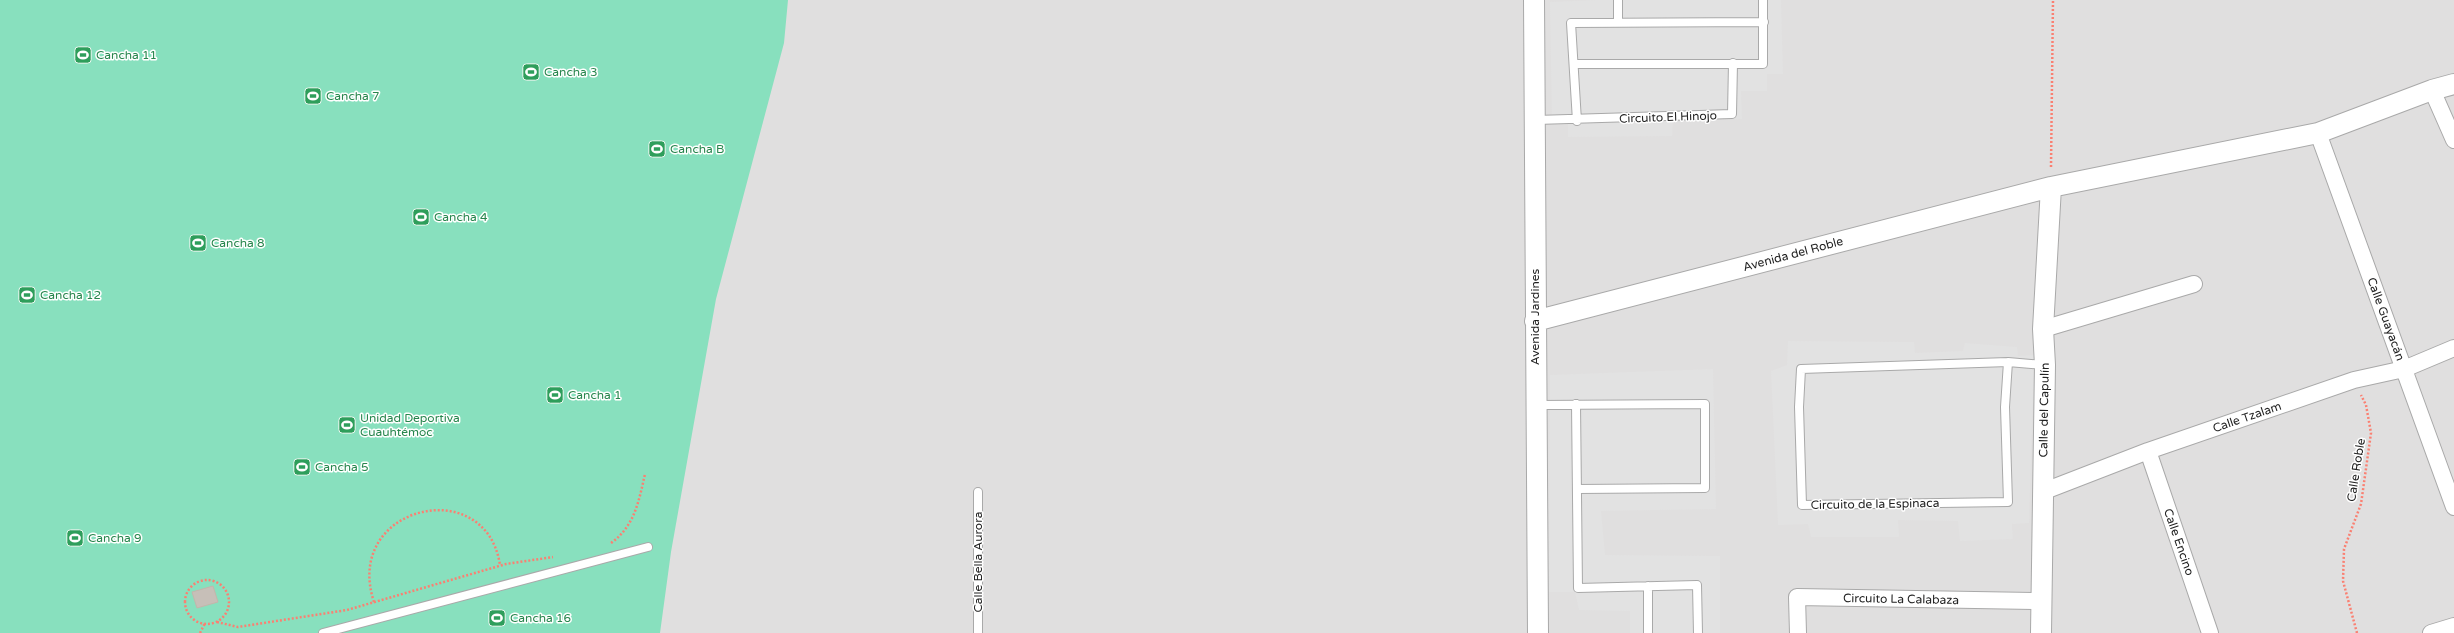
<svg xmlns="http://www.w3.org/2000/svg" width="2454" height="633" viewBox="0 0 2454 633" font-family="'Varela Round',sans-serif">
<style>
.residential{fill:#e0dfdf}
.pitch{fill:#88e0be}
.parking{fill:#e2e2e2}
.building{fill:#c7bfb8;stroke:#c4b6ab}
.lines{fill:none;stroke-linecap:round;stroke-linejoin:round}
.service-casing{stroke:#a9a9a9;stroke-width:10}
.minor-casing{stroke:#a9a9a9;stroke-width:18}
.tertiary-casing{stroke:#a9a9a9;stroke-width:22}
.path{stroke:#fa8072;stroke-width:2.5;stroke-dasharray:2 2;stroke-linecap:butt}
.service{stroke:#fff;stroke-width:8}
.minor{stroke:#fff;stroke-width:16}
.tertiary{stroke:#fff;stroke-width:20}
.labels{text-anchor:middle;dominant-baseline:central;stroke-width:3;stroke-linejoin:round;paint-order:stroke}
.leisure-label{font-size:12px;fill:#27864d;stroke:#fff;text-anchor:start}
.street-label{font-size:12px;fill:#222;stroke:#fff}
</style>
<rect width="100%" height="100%" fill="#f2efe9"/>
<path class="residential" d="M0,0h2454v633h-2454z"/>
<path class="pitch" d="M0,0h788l-4,43 -68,256 -45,253 -11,81h-660z"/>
<path class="parking" d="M1596,0h185l2,74h-16v17h-26l1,28 -69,1 -1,16 -104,1v-15h-16l-2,-120z
M1788,341l126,1 1,11 48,-2 2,-8 52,4 1,9 16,-1 -5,168 -17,1 1,15 -53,2 -2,-20 -60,-1 1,17h-88l-3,-13 -30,1 -7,-154 16,-6z
M1713,369l3,140 -115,2 4,44 115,1v77h-90v-22l-51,-1 -4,-18h-26l1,-217z"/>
<path class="building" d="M213,586l5,16 -21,6 -5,-16z"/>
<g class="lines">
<defs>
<path id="service" d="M1618,0v22
M1574,64h189v-64
M1536,120l196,-6 1,-51
M1577,121l-6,-98 193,-1
M2008,362l-3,45 3,95 -206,3 -3,-98 2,-38 207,-7 36,3
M1576,404l2,184 119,-3 1,48
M1537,405l168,-1v84l-128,1
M978,492v141
M1648,586v47
M323,633l325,-86"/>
<path id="minor" d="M2432,90l22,50
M2318,133l136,374
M2043,329l151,-45
M2148,451l62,182
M2042,492l106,-41 206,-71 50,-11 50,-21
M1798,633l-1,-36 243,4
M2431,633l23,-7"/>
<path id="tertiary" d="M1534,0l4,633
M1535,321l516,-134 267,-54 114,-43 22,-6
M2041,633l4,-268 -2,-36 8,-142"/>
</defs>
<use href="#service" class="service-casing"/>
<use href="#minor" class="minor-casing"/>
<use href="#tertiary" class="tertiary-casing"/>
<path class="path" d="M2051,167l2,-167
M611,543c24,-17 28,-43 34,-69
M185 602a22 22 0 1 1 44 0a22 22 0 1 1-44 0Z
M374,602c-32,-96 112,-130 126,-37
M217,622l21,5 109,-17 159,-46 47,-7
M200,633l5,-10
M2357,633l-14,-52 1,-32 17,-45 10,-71 -5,-28 -5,-10"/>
<use href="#service" class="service"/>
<use href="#minor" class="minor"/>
<use href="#tertiary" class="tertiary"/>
</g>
<defs>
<symbol id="stadium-square" viewBox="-11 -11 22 22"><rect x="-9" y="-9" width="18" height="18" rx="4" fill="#2e9e5b" stroke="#fff"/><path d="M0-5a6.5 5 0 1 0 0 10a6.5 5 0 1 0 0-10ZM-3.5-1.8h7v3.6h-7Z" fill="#fff"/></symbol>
</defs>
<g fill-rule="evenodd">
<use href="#stadium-square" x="73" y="45" width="20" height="20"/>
<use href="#stadium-square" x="521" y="62" width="20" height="20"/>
<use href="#stadium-square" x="303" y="86" width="20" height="20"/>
<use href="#stadium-square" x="647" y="139" width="20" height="20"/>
<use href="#stadium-square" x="411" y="207" width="20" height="20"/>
<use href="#stadium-square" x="188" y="233" width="20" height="20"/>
<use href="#stadium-square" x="17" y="285" width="20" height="20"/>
<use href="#stadium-square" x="545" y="385" width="20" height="20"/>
<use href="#stadium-square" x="337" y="415" width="20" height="20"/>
<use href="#stadium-square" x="292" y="457" width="20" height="20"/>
<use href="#stadium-square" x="65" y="528" width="20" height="20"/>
<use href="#stadium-square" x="487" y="608" width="20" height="20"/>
</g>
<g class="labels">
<g class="leisure-label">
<text x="96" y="55">Cancha 11</text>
<text x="544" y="72">Cancha 3</text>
<text x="326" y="96">Cancha 7</text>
<text x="670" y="149">Cancha B</text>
<text x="434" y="217">Cancha 4</text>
<text x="211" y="243">Cancha 8</text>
<text x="40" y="295">Cancha 12</text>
<text x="568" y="395">Cancha 1</text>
<text x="360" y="418">Unidad Deportiva<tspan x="360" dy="14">Cuauhtémoc</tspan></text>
<text x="315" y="467">Cancha 5</text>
<text x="88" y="538">Cancha 9</text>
<text x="510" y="618">Cancha 16</text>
</g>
<g class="street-label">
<text transform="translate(1668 117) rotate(-2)">Circuito El Hinojo</text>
<text transform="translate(1793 254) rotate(-15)">Avenida del Roble</text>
<text transform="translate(1535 317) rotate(-90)">Avenida Jardines</text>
<text transform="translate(2386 319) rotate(70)">Calle Guayacán</text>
<text transform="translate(2044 410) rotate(-89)">Calle del Capulín</text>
<text transform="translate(2247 417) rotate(-19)">Calle Tzalam</text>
<text transform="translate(2356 470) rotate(-81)">Calle Roble</text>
<text transform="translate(1875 504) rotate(-1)">Circuito de la Espinaca</text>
<text transform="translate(2179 542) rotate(71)">Calle Encino</text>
<text transform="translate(978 562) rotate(-90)">Calle Bella Aurora</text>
<text transform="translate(1901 599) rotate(1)">Circuito La Calabaza</text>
</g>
</g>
</svg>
